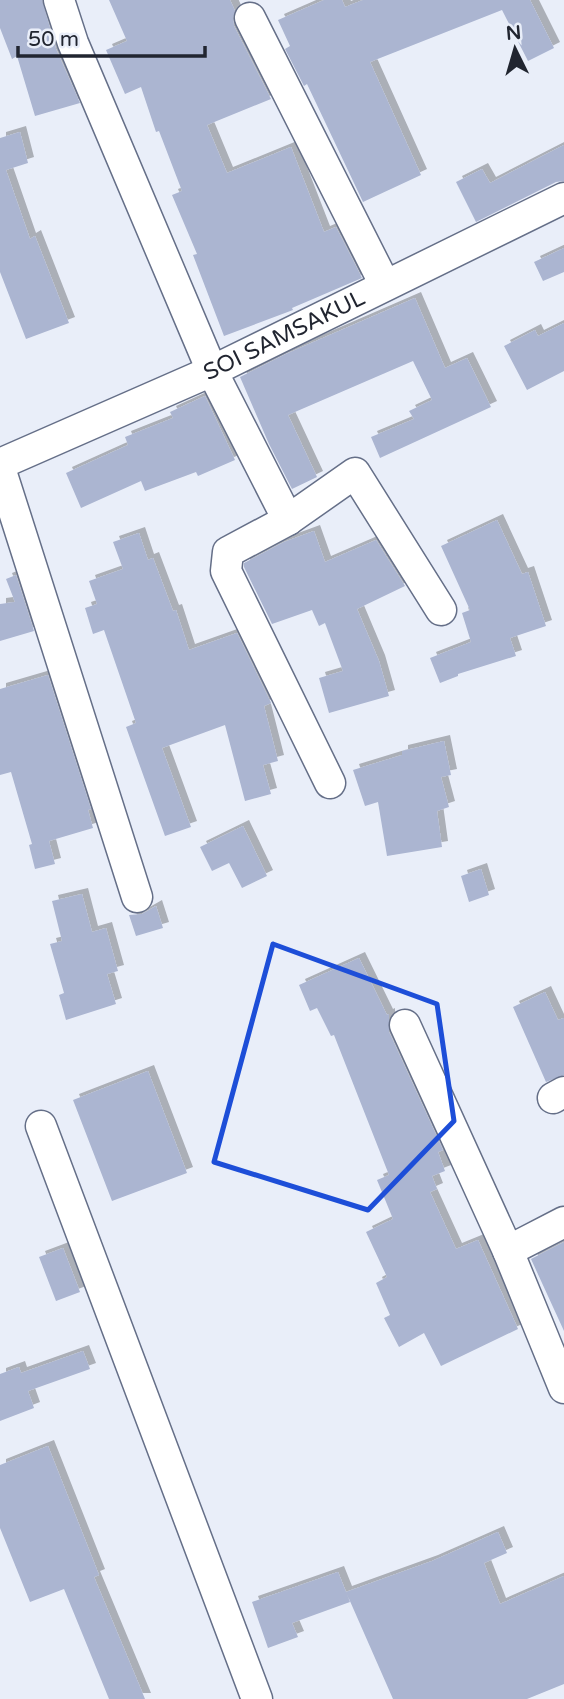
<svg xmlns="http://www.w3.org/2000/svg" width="564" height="1699" viewBox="0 0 564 1699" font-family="'Varela Round',sans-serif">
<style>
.building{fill:#abb5d1;filter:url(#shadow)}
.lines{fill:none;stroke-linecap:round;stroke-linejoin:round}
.minor-casing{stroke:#656f88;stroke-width:33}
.minor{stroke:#fff;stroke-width:30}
.marked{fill:none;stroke:#1d4ed8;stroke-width:5;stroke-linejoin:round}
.labels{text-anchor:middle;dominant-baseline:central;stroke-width:6;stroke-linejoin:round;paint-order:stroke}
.street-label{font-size:23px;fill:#212530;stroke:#e9eef9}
</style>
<defs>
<filter id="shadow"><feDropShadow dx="6" dy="-6" stdDeviation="0" flood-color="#0004"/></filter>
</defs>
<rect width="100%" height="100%" fill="#e9eef9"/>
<path class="building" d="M0,0h42l14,49 24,54 -45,13 -18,-60 -5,3 -12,-31z
M109,0h121l5,11 -2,7 1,8 37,73 -64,26 20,48 64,-26 33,85 12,-5 26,51 -70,30 1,2 -69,26 -31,-81 4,-1 -25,-59 10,-4 -23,-60 -3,1 -15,-45 -16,7 -19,-44 21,-9z
M324,0h18l3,7 18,-7h167l24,48 -26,13 -26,-51 -132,52 51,113 -58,27 -56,-118 -3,2 -19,-37 5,-3 -12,-26z
M20,132l8,31 -22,7 24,69 5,-3 34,87 -43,16 -26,-67v-134z
M564,145v36l-8,1 -80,40 -20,-40 26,-13 8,14z
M564,248v24l-21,9 -9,-19z
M415,298l30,70 22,-10 24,49 -111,51 -9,-21 43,-18 -5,-8 23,-11 -19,-39 -125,54 29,62 -25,12 -23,-45 -29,-67 46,-23z
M564,323v48l-37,19 -23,-44 31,-16 3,6z
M205,396l30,64 -37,16 -2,-4 -51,19 -4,-10 -60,27 -15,-35 62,-28 -3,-8 48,-19 -3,-6z
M497,520l25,54 6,-2 18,54 -36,12 6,18 -58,18v2l-18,7 -10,-25 41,-16 -9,-29 8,-3 -29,-64z
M314,531l11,31 51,-22 29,46 -48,23 22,52 10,35 -60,17 -10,-35 24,-7 -18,-48 -6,3 -7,-16 -40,14 -28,-57v-4l40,-21z
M139,533l9,27 5,-2 20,53 3,-1 13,40 48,-17 34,70 -7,3 14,55 -15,4 8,29 -26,7 -20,-76 -63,23 29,79 -26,9 -39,-109 10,-4 -32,-93 -11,4 -8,-26 12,-4 -8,-23 34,-12 -10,-27z
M16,575l18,56 -34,10v-37l15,-2 -9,-23z
M48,675l43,134 -3,1 5,18 -44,13 6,23 -20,5 -6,-24 3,-1 -21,-72 -11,3v-86z
M444,741l7,34 -10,2 8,30 -12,4 5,36 -55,9 -9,-54 -13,4 -12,-36 49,-15v-4z
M243,826l24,50 -25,12 -13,-25 -17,8 -12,-24z
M481,869l8,26 -20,7 -8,-26z
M82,894l10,38 14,-4 12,43 -11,3 9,30 -50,16 -7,-25 5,-2 -14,-49 12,-3 -10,-40z
M156,906l7,22 -27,8 -7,-21 13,-1z
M359,958l28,57 2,-1v18l54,118 -5,2 7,19 -13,5 5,13 -7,3 26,57 22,-9 40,89 -77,37 -17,-33 -25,14 -15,-29 6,-3 -14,-32 11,-6 -21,-45 27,-13 -16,-39 12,-5 -55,-140 -3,1 -14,-28 -7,3 -11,-26z
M545,992l13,28 6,-2v57l-18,7 -33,-75z
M148,1071l39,102 -75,28 -39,-101z
M564,1242v89l-33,-72z
M63,1248l17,44 -24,9 -17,-44z
M83,1351l7,18 -62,22 6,17 -34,13v-47l19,-7 2,6z
M48,1446l51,129 -5,2 51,122h-36l-45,-110 -34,13 -30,-74v-63z
M498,1532l9,21 -23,10 16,41 64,-28v108l-37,15h-134l-47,-107 86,-31z
M338,1572l12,30 -58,21 6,14 -30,11 -16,-46z"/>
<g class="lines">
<defs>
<g id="minor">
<path d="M59,0l14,43 139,328 76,149"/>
<path d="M250,18l135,267"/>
<path id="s1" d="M0,464l212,-93 352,-173"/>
<path d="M0,468l137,429"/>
<path d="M330,783l-104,-212 2,-19 60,-32 67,-47 86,137"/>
<path d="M405,1025l103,226 56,137"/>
<path d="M553,1098l11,-6"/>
<path d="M41,1126l216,573"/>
<path d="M508,1251l56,-29"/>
</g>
</defs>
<use href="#minor" class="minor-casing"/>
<use href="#minor" class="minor"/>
</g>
<path class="marked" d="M273,944l164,60 17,117 -86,89 -154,-48z"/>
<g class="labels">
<g class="street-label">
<text stroke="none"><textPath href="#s1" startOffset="312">SOI SAMSAKUL</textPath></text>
</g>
</g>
<g transform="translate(515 49) rotate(355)" stroke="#e9eef9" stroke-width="5" paint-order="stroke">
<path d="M0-5L12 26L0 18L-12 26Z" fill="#212530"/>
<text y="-10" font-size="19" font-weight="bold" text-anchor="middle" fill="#212530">N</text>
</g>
<path d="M18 46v10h187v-10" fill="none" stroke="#212530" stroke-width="3.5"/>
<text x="28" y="46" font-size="21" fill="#212530" stroke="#e9eef9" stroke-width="5" paint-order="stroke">50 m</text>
</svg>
